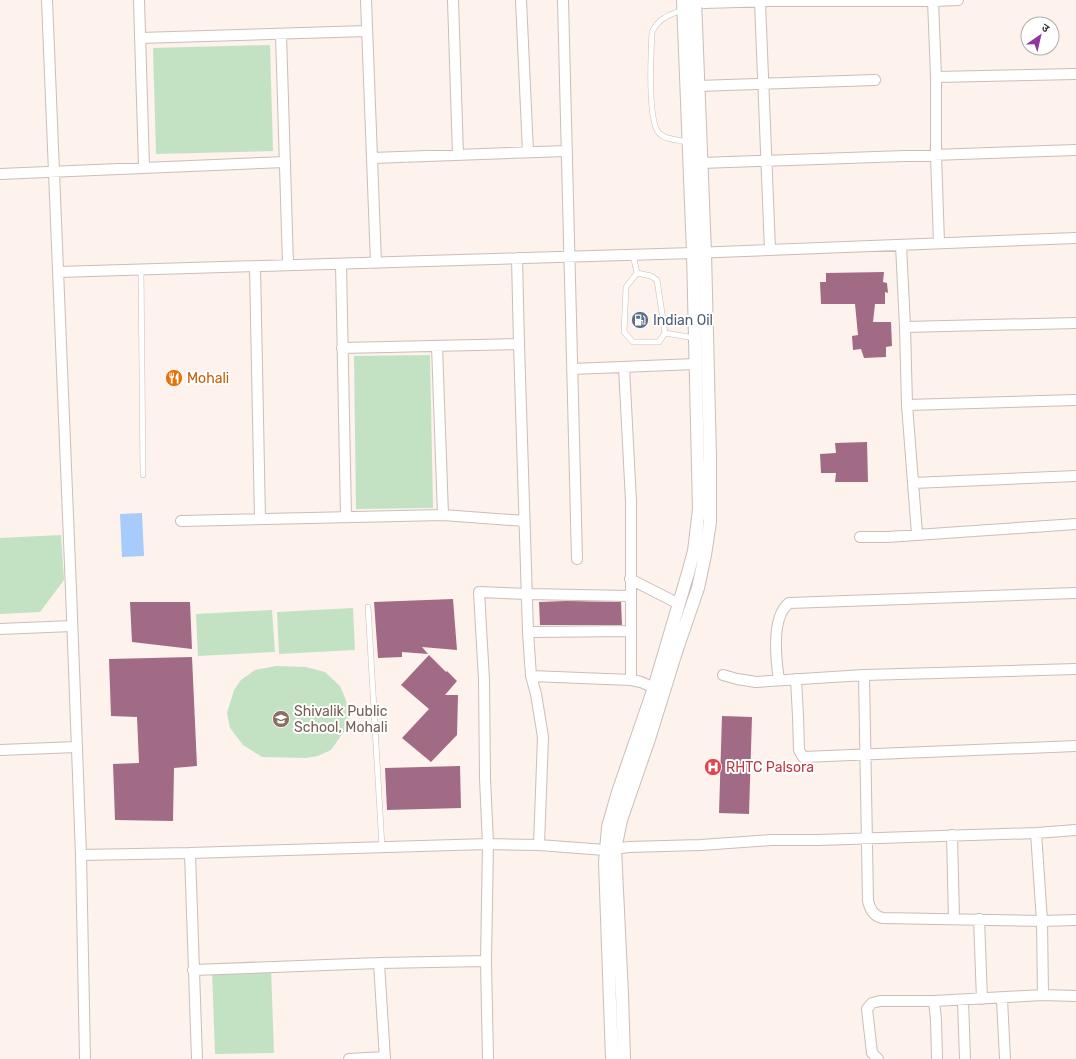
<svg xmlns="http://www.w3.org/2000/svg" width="1076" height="1059" viewBox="0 0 1076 1059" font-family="Rubik,'Noto Sans Devanagari',sans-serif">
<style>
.green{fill:#c3e2c3}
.water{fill:#a7ccfb}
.building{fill:#a26b85}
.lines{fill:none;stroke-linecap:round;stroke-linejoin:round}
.service-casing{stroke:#c9beb9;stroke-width:6}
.minor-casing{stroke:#c9beb9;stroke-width:12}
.tertiary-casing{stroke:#c9beb9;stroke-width:14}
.service{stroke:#fff;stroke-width:5}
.minor{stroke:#fff;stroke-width:10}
.tertiary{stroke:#fff;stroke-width:12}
.labels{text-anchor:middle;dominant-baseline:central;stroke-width:4;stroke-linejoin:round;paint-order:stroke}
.service-label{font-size:14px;fill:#4e5e75;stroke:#fff;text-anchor:start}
.food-label{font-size:14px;fill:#c56008;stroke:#fff;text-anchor:start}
.education-label{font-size:14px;fill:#785e54;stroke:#fff;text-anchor:start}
.health-label{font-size:14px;fill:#be3a42;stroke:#fff;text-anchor:start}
</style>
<rect width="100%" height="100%" fill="#fdf2ec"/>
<path class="green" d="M270,45l3,106 -117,3 -3,-106z
M430,355l3,153 -77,1 -2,-153z
M61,535l3,45 -24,32 -40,2v-76z
M353,608l2,42 -76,4 -2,-42z
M272,610l3,42 -77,4 -2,-42z
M276,666l30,1 19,5 15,14 6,14 2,16 -3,14 -14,20 -13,6 -12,2 -44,-1 -19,-12 -13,-17 -3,-15 7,-23 7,-10 14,-10z
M271,969l3,84 -59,1 -3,-83z"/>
<path class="water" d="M142,513l2,43 -22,1 -2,-43z"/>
<path class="building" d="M884,272l-1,10 4,1 1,10 -3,-1v12h-10l-2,18h18l1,24 -6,1v10l-22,1 -3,-9 -8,1 -1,-14 6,-1 -3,-31h-34l-1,-22h6v-9z
M867,442l1,40h-33l1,-9h-15l-1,-19 16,-1 -1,-10z
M453,599l4,51 -35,-3 6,7 -26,-2v5l-24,1 -4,-56z
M566,601l55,1 1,23h-82l-1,-23z
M130,602h60l2,47 -60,-7z
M429,655l17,17 1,-1 10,10 -12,14h13l-1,40 -26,27 -29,-24 27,-29 -28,-24z
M192,657l5,109 -23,2 -1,53 -58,-1 -2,-56 26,-1 -2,-46 -26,-1 -2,-57z
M722,716l30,1 -3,97 -30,-1z
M460,766l1,42 -74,2 -2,-42z"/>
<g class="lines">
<defs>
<path id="service" d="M682,10c-13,5 -23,8 -30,22 -1,20 -5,88 7,101 6,7 21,7 29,9
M633,255l4,18 -11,14 -2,45 9,10h26l6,-9 30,5
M141,270l2,205
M637,273l14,3 6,4 8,53
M368,607l14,240"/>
<path id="minor" d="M47,0l24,590 10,265 4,204
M139,0l5,167
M366,0l10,263
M453,0l5,155
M521,0l7,152
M563,0l14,559
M933,0l3,77v78l3,88
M760,2l10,248
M704,3l65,-2h164l25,-1
M281,34l7,231
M140,38l227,-7
M936,77l140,-3
M698,86l177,-6
M372,158l195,-7
M701,163l375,-13
M0,174l285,-12
M901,245l4,82 2,78 10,129
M517,258l2,86 9,288 3,44 5,18 7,43 -4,108
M341,264l5,253
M255,266l5,253
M58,272l635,-19 383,-15
M905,327l171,-4
M437,346l6,169
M342,348l177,-4
M624,367l7,134v179
M572,369l123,-5
M907,405l169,-5
M913,483l163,-7
M181,521l262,-6 81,6
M860,537h27l189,-13
M630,579l49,25
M0,629l72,-3
M528,632l103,-1
M723,675l14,4 19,3 108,-7 212,-6
M864,675l4,226c2,8 6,16 15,17l159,3 34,-1
M531,676l100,4 10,2 13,6
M796,679l2,37 1,34 4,7 273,-11
M779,680c-3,-20 -8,-63 10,-77l287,-10
M0,750l77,-3
M1036,833l6,88 1,74
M952,835l2,84
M190,853l7,206
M81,855l109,-2 298,-9 51,1 66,5 24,-3 72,-2 70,-5h47l218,-7 40,-3
M979,919l3,80
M379,963l6,96
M193,970l186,-7 107,-2
M1002,999l3,60
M963,1000l2,59
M934,1001l2,19 1,39
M349,1059l36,-2
M488,1059l-2,-98 2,-117 -3,-66 -1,-98 -5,-88 48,2 103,2
M878,1059l-6,-6 -5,-44 5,-6 8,-2h54l109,-6 33,1"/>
<path id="tertiary" d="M612,1059l-7,-197 3,-35 10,-35 36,-104 34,-115 6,-22 5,-42 -6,-256 -10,-253
M624,1059l-2,-65 -7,-145 6,-29 28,-81 28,-90 21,-61 7,-33 5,-33v-65l-5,-204 -10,-253"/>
</defs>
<use href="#service" class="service-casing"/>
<use href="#minor" class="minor-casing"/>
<use href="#tertiary" class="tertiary-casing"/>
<use href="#service" class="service"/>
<use href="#minor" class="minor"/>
<use href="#tertiary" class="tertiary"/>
</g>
<defs>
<symbol id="fuel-disc" viewBox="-11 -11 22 22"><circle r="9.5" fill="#5c6f8a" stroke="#fff"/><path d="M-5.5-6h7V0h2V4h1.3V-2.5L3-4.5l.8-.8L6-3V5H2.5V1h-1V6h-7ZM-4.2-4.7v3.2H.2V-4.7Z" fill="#fff"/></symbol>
<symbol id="restaurant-disc" viewBox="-11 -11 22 22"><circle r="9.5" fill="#e8710a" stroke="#fff"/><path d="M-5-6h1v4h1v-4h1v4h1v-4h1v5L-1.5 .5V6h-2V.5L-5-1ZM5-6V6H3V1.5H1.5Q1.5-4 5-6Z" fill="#fff"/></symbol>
<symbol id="school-disc" viewBox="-11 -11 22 22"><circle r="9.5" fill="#8d6e63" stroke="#fff"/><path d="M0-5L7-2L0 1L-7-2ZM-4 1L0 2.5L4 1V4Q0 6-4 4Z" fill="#fff"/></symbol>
<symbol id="hospital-disc" viewBox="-11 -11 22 22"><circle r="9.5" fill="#e0444e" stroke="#fff"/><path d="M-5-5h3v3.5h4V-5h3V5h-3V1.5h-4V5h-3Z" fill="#fff"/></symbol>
</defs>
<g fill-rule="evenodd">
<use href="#fuel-disc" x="630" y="310" width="20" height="20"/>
<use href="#restaurant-disc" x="164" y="368" width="20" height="20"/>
<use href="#school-disc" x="271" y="709" width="20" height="20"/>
<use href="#hospital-disc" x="703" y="757" width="20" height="20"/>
</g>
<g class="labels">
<g class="service-label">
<text x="653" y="320">Indian Oil</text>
</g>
<g class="food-label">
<text x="187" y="378">Mohali</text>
</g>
<g class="education-label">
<text x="294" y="711">Shivalik Public<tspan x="294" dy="16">School, Mohali</tspan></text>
</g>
<g class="health-label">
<text x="726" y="767">RHTC Palsora</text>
</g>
</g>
<g transform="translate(1040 36) rotate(34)"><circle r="19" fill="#ffffff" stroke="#b2b0af"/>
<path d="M0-3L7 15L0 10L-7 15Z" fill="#9036a2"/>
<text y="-6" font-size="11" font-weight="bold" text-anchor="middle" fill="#3e3a37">उ</text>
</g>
</svg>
